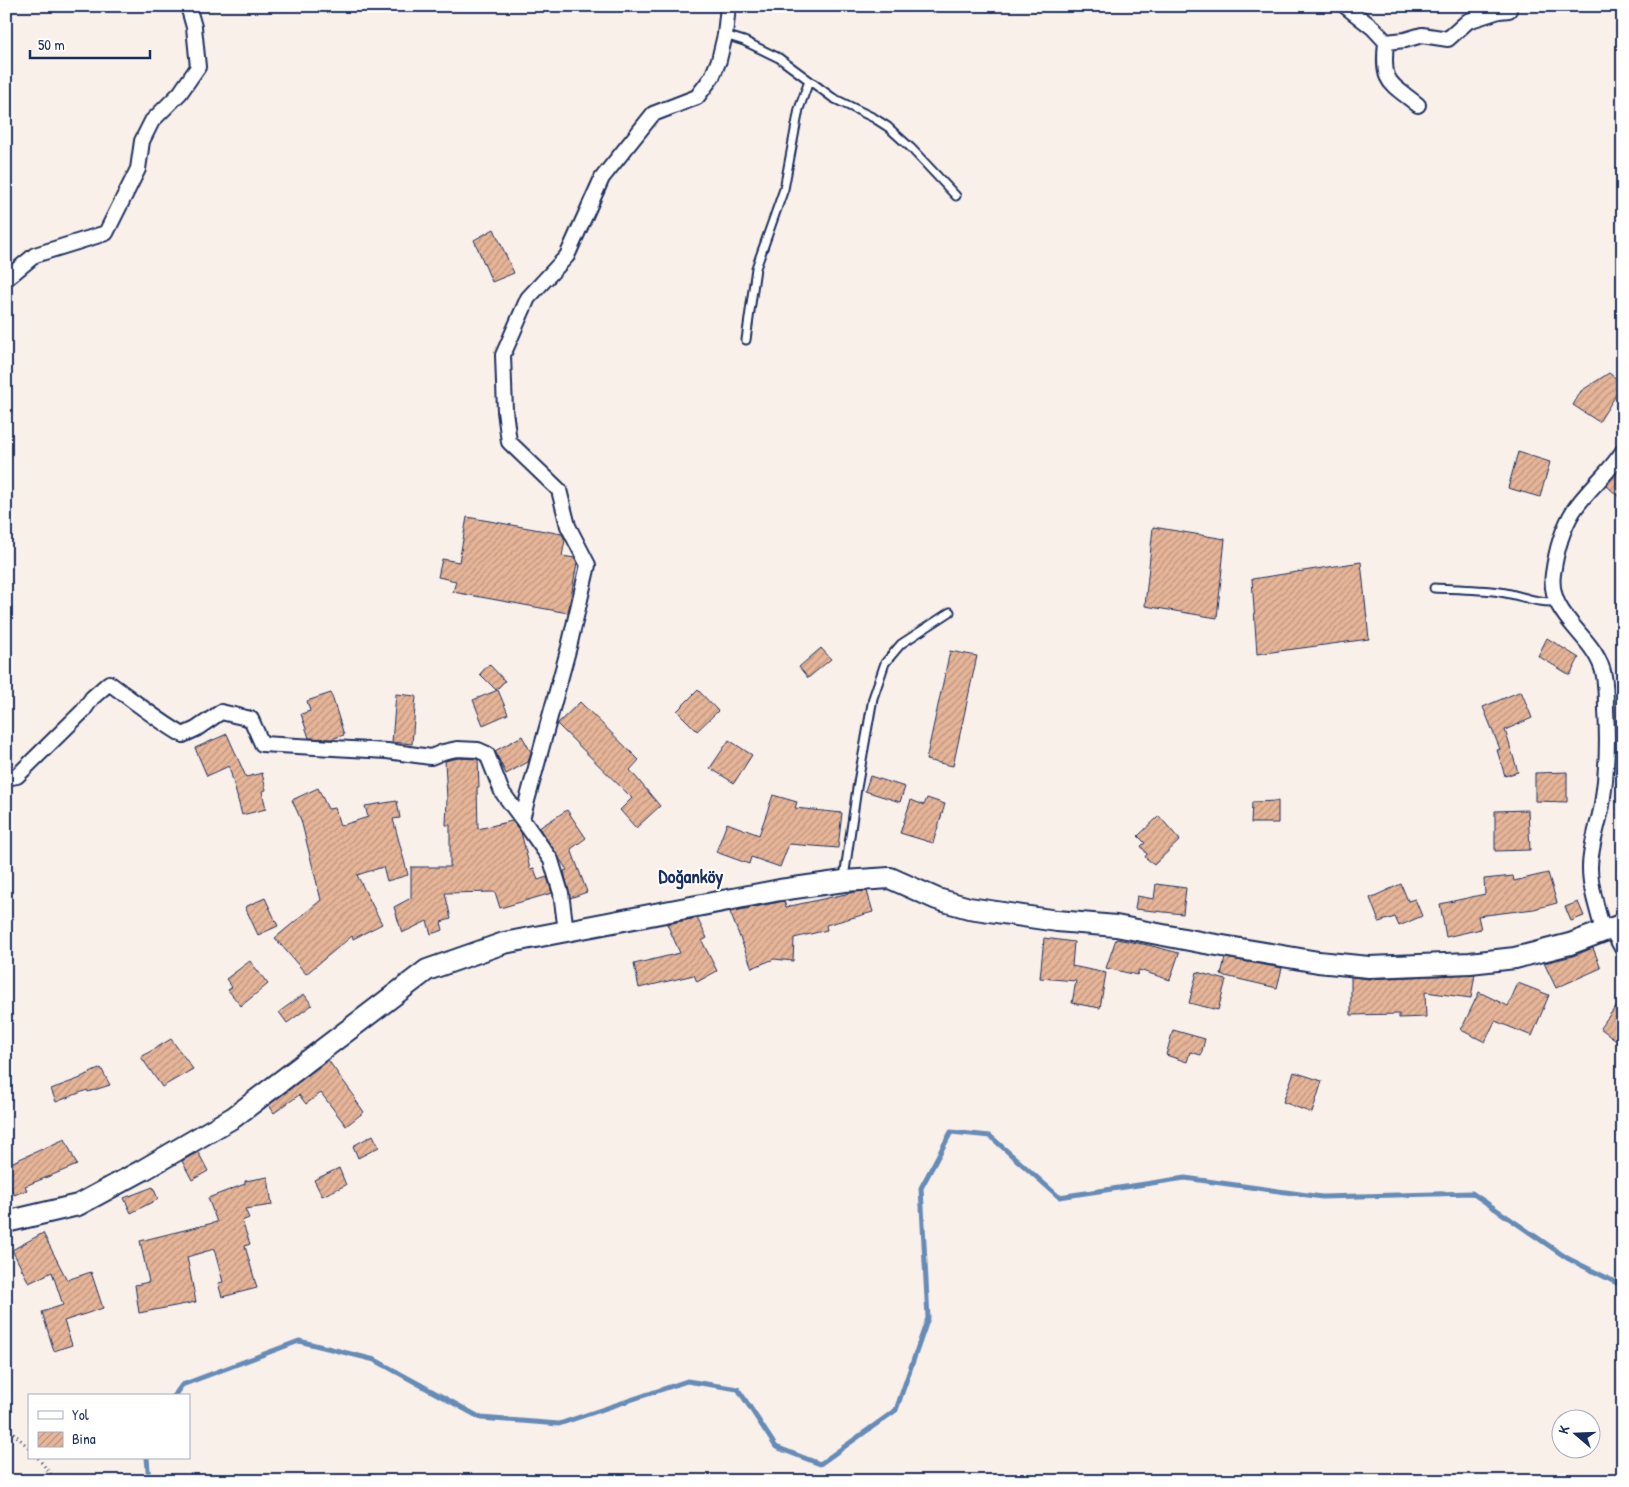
<svg xmlns="http://www.w3.org/2000/svg" width="1629" height="1487" viewBox="0 0 1629 1487" font-family="'Patrick Hand',sans-serif">
<style>
.lines{fill:none;stroke-linecap:round;stroke-linejoin:round}
.stream{stroke:#658bb7;stroke-width:5}
.building{fill:url(#building-hatch);stroke:#1b2f5e}
.lane-casing{stroke:#1b2f5e;stroke-width:11}
.street-casing{stroke:#1b2f5e;stroke-width:18}
.secondary-casing{stroke:#1b2f5e;stroke-width:24}
.path{stroke:#1b2f5e;stroke-width:3;stroke-dasharray:1 4;stroke-linecap:butt}
.lane{stroke:#fff;stroke-width:7}
.street{stroke:#fff;stroke-width:14}
.secondary{stroke:#fff;stroke-width:20}
.labels{text-anchor:middle;dominant-baseline:central;stroke-width:4;stroke-linejoin:round;paint-order:stroke}
.quarter-label{font-size:19px;font-weight:bold;fill:#1b2f5e;stroke:#fff}
</style>
<defs>
<pattern id="building-hatch" width="6" height="6" patternUnits="userSpaceOnUse" patternTransform="scale(1.25)"><rect width="6" height="6" fill="#e7b598"/><path d="M-1 1l2-2M0 6l6-6M5 7l2-2" fill="none" stroke="#ba947f"/></pattern>
</defs>
<rect width="100%" height="100%" fill="#faf0ea"/>
<filter id="ink" filterUnits="userSpaceOnUse"><feTurbulence type="fractalNoise" baseFrequency=".02" numOctaves="2"/><feDisplacementMap in="SourceGraphic" scale="10" xChannelSelector="R" yChannelSelector="G"/><feConvolveMatrix kernelMatrix="1 2 1 2 8 2 1 2 1" color-interpolation-filters="sRGB"/></filter>
<g filter="url(#ink)">
<g class="lines">
<path class="stream" d="M174,1396l8,-11 117,-44 76,19 106,58 78,6 128,-43 51,8 38,58 44,17 76,-54 32,-92 -7,-130 30,-56 39,4 69,61 126,-19 137,19 150,-4 95,65 56,28
M147,1458l2,23"/>
</g>
<path class="building" d="M494,229l20,44 -22,9 -18,-42z
M1609,373l14,11 -24,38 -26,-17 8,-14z
M1518,452l32,10 -10,35 -32,-9z
M1623,466v35l-17,-16z
M467,517l95,17 3,6 -3,16 13,2 2,5 -9,50 -115,-21 3,-11 -18,-4 4,-18 17,3z
M1153,527l72,12 -8,79 -72,-12z
M1361,562l8,77 -112,15 -5,-75z
M1547,638l32,20 -9,17 -32,-19z
M821,648l10,11 -23,19 -9,-11z
M950,651l27,5 -24,110 -27,-6z
M489,664l16,17 -9,9 -16,-16z
M498,690l10,24 -25,11 -10,-25z
M698,690l20,21 -21,20 -20,-20z
M1521,691l11,27 -27,12 13,42 -13,4 -8,-26 3,-1 -17,-42z
M331,693l13,42 -13,4 -22,-1 -8,-24 9,-3 -3,-10z
M396,694l20,2 -4,48 -20,-2z
M580,702l59,58 -9,10 30,36 -24,22 -16,-18 12,-12 -75,-74z
M227,734l19,43 16,-4 4,17 -4,1 4,18 -24,6 -13,-49 -22,10 -12,-28z
M522,736l9,16 -3,10 -22,12 -11,-23z
M729,740l23,15 -18,28 -24,-15z
M458,758l20,1 1,28h-2l1,42 34,-8 9,11 9,37 4,-1 4,12 9,-3 5,16 -52,15 -5,-16 -50,1 6,26 -10,3 2,8 -12,4 -4,-13 -25,12 -8,-26 17,-9v-31h39v-42h-4l1,-26 -2,-38z
M1567,772v30l-32,-1v-28z
M870,776l35,11 -5,15 -35,-11z
M318,788l10,21 7,-1 5,18 28,-9 -3,-11 32,-5 3,17 -7,1 15,56 -21,6 -4,-14 -26,8 25,49 -29,15 -1,-3 -46,38 -31,-36 46,-38 -20,-80 -9,-20z
M773,795l24,7 -2,6 47,5 -4,35 -49,-4 -9,23 -29,-10 -2,7 -33,-12 11,-29 32,12z
M927,798l18,6 -12,39 -33,-10 11,-33 13,5z
M1278,801v22h-27l1,-21z
M567,810l19,28 -15,11 16,43 -17,6 -6,-27 3,-1 -28,-42z
M1528,810l2,40 -35,1v-40z
M1159,816l21,24 -26,25 -9,-8 2,-3 -6,-8 4,-3 -7,-7z
M1548,873l9,30 -23,6 -56,7 3,13 -35,8 -6,-33 45,-10 -1,-15 29,-3 1,5z
M1156,884l30,4 -3,26 -48,-5 2,-13 17,3z
M1401,884l7,17 7,-2 7,17 -23,10 -4,-9 -16,5 -9,-24z
M867,891l6,21 -47,13 1,5 -33,8 -1,23 -19,-2 -22,9 -22,-56 54,-11 2,6 69,-15z
M265,898l13,28 -20,9 -13,-28z
M1578,902l6,14 -13,5 -6,-14z
M697,918l10,20 -5,3 15,30 -20,11 -3,-7 -55,13 -5,-24 46,-11 -13,-29z
M1044,938l30,4 -2,24 34,7 -6,35 -28,-5 4,-22 -36,-3z
M1116,939l32,6 31,8 -9,27 -31,-10 -2,5 -31,-7z
M1593,948l8,20 -45,20 -12,-25 29,-7z
M1225,958l57,10 -5,20 -56,-13z
M250,961l18,23 -27,22 -13,-16 4,-3 -6,-8z
M1197,972l29,8 -8,30 -29,-7z
M1475,974l-4,24 -46,-6 1,25 -27,1v-4l-48,1v-38l18,2z
M1518,983l31,12 -17,41 -37,-15 -10,21 -24,-12 18,-38 29,14z
M304,994l8,11 -25,18 -8,-11z
M1623,997v48l-23,-17z
M1173,1030l32,9 -4,16 -11,-3 -3,10 -21,-7z
M171,1039l22,30 -31,18 -21,-30z
M328,1060l27,37 -1,1 10,14 -18,14 -25,-33 -15,11 -7,-9 -25,18 -5,-8z
M101,1068l9,17 -22,7 -1,-2 -31,12 -5,-13 30,-11v-1z
M1294,1072l28,9 -10,32 -29,-11z
M373,1135l6,12 -21,11 -5,-12z
M65,1139l12,26 -52,21 2,4 -13,5 -8,-19v-11z
M198,1152l10,19 -16,9 -10,-19z
M339,1168l7,17 -24,11 -8,-16z
M268,1177l4,28 -27,4 4,9 -7,3 8,23 -5,2 12,42 -35,9 -4,-14 5,-1 -9,-33 -27,8 9,45 -57,11 -4,-28 14,-3 -9,-41 77,-19 -9,-24 37,-14v-3z
M153,1187l5,12 -27,14 -7,-15z
M43,1233l24,47 24,-8 12,36 -39,13 8,24 -18,6 -12,-39 21,-7 -11,-33 -23,11 -17,-33z"/>
<g class="lines">
<defs>
<path id="lane" d="M725,35l19,6 35,17 54,40 41,20 14,9 23,21 45,48
M746,340l10,-72 28,-79 15,-80 10,-28
M1434,588c22,1 44,1 66,4 21,3 34,11 57,10
M844,878l13,-90 16,-90 12,-35 16,-19 49,-32"/>
<path id="street" d="M1345,6l28,22 13,14c-4,42 2,39 32,63
M1386,42l19,-2 17,-5 26,4 20,-18 31,-10 10,-1v-4
M6,279l29,-24 71,-22 32,-64 4,-28 10,-20 28,-28 18,-26 -4,-40 -6,-21
M6,778l11,-2 66,-65 9,-13 17,-15c25,18 48,37 74,52l13,-6 25,-17 30,7 11,25 125,7 44,6 12,-5 14,-3 21,1 9,4 15,38 20,27
M1611,928l12,22
M566,931l-5,-38 -10,-33 -29,-41 47,-172 19,-82 -20,-39 -9,-36 -50,-48 -4,-31 -2,-56 25,-57 39,-42 35,-78 51,-64 44,-17 15,-20 7,-17 6,-25 3,-29
M1603,931c-5,-21 -13,-42 -13,-63 0,-21 8,-42 12,-63 5,-32 6,-63 4,-95 0,-11 0,-23 -2,-34 -7,-40 -57,-58 -51,-102 3,-22 9,-45 21,-64 14,-21 35,-37 49,-59"/>
<path id="secondary" d="M6,1222l72,-17 65,-35 91,-53 193,-147 77,-27 276,-53 64,-9 46,-3 47,21 32,9 88,13 59,5 89,17 113,19 51,5 101,-4 45,-5 55,-14 53,-20"/>
</defs>
<use href="#lane" class="lane-casing"/>
<use href="#street" class="street-casing"/>
<use href="#secondary" class="secondary-casing"/>
<path class="path" d="M6,1426l23,22
M38,1458l18,23"/>
<use href="#lane" class="lane"/>
<use href="#street" class="street"/>
<use href="#secondary" class="secondary"/>
</g>
</g>
<g class="labels">
<g class="quarter-label">
<text x="691" y="876">Doğanköy</text>
</g>
</g>
<rect width="1629" height="1487" fill="none" stroke="#fff" stroke-width="25"/>
<rect x="12" y="12" width="1604" height="1462" fill="none" stroke="#1b2f5e" stroke-width="2" filter="url(#ink)"/>
<rect x="28" y="1394" width="162" height="65" fill="#ffffff" stroke="#a4acbf"/>
<rect x="38" y="1411" width="25" height="8" fill="#ffffff" stroke="#a4acbf"/>
<text x="72" y="1420" font-size="15" fill="#1b2f5e">Yol</text>
<rect x="38" y="1432" width="25" height="15" fill="url(#building-hatch)" stroke="#a4acbf"/>
<text x="72" y="1444" font-size="15" fill="#1b2f5e">Bina</text>
<g transform="translate(1576 1434) rotate(289)"><circle r="24" fill="#ffffff" stroke="#a4acbf"/>
<path d="M0-4L9 19L0 12L-9 19Z" fill="#1b2f5e"/>
<text y="-8" font-size="14" font-weight="bold" text-anchor="middle" fill="#1b2f5e">K</text>
</g>
<path d="M30 50v8h120v-8" fill="none" stroke="#1b2f5e" stroke-width="2.5"/>
<text x="38" y="50" font-size="15" fill="#1b2f5e" stroke="#ffffff" stroke-width="4" paint-order="stroke">50 m</text>
</svg>
